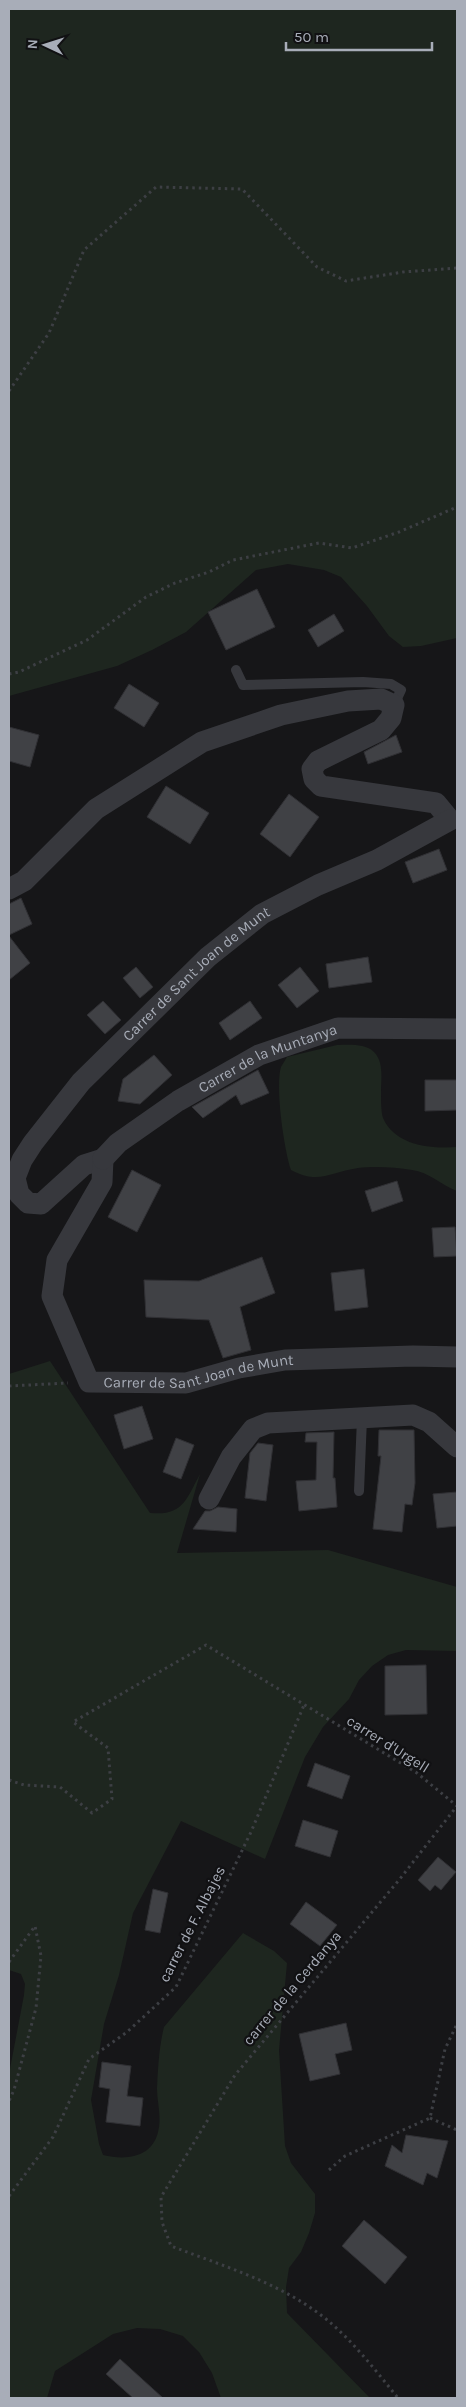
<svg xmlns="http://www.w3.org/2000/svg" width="466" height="2407" viewBox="0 0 466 2407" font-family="Karla,sans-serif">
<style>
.green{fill:#1e261f}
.building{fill:#404145;stroke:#303034}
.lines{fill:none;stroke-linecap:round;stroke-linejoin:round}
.path{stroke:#3d3f44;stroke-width:3;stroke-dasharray:2.5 4;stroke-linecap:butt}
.service{stroke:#37383d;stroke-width:10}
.minor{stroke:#37383d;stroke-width:21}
.labels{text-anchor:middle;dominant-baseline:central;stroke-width:4.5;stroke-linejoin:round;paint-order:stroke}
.street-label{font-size:15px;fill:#a8adb8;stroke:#111113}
</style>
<rect width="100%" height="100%" fill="#161618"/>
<path class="green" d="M9,9h448v629l-36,8 -18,1 -14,-11 -22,-30 -26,-29 -17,-7 -36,-6 -32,6 -70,62 -34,18 -35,16 -108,30z
M337,1045c11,0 28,-2 37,7 10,10 7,27 7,40 0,7 0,20 2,26 12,28 49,31 74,29v44c-16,-6 -28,-19 -45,-21 -17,-3 -38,-4 -54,-2 -28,4 -39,17 -67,2 -7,-21 -16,-83 -10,-103 2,-3 4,-7 6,-10z
M50,1361l100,152c33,3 36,-13 50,-39l-23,79 151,-3 129,37v64l-51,-1 -18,5 -16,11 -13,14 -10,19 -26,28 -18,30 -40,102 -84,-38 -48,92 -14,62 -15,49 -13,76 8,44 4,11c25,6 52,2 56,-28 2,-13 -2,-26 -2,-38 1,-21 2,-42 7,-62l79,-94 31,18 13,12 -8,87 6,96 6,17 24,31v19l-6,20 -8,19 -12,16 -3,19 1,26 83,85h-149l-9,-25 -13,-21 -16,-16 -23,-7 -23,-1 -24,6 -58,37 -8,27h-38v-324l15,-79 1,-11 -4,-10 -12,-4v-596z"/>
<path class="building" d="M257,589l18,38 -49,23 -18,-38z
M334,614l10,17 -26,16 -10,-17z
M129,684l30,19 -15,24 -30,-19z
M9,727l30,8 -9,32 -21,-6z
M396,735l6,17 -34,12 -4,-12z
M166,786l43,27 -19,31 -43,-27z
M289,794l30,23 -29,40 -30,-23z
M439,849l8,21 -34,13 -8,-21z
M21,898l11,26 -23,11v-31z
M9,936l21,27 -21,17z
M368,957l4,25 -43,6 -3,-24z
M136,967l17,20 -13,11 -17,-20z
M300,967l19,24 -22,17 -19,-23z
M103,1001l18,19 -16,14 -18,-19z
M250,1001l12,17 -32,22 -11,-17z
M154,1055l18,20 -32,29 -22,-3 5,-22z
M258,1070l11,23 -28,12 -5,-10 -33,23 -11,-11z
M425,1080h32v30l-32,1z
M132,1170l29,15 -24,47 -29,-15z
M397,1181l6,20 -31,11 -7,-21z
M455,1227l2,29 -23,1 -2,-29z
M262,1257l13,36 -35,14 11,43 -28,8 -14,-38 -63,-3 -2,-37 55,1z
M364,1269l4,38 -33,4 -4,-38z
M142,1406l11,33 -29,10 -10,-34z
M379,1430h35l1,53 -3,22 -7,-1 -3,28 -29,-3 8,-73h-3z
M334,1432l-1,46h2l2,29 -38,4 -3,-30 20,-1 1,-38h-12l1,-9z
M176,1438l18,7 -13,34 -18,-7z
M258,1443l15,2 -7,56 -21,-3 5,-45z
M457,1492v34l-20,2 -4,-34z
M218,1507l19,2 -1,23 -43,-3 12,-18h5z
M426,1665l1,49 -42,1v-49z
M315,1763l35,13 -8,23 -35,-13z
M303,1820l35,11 -8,26 -35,-11z
M438,1857l18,15 -15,18 -6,-5 -5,6 -12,-11z
M153,1889l15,4 -8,40 -15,-3z
M306,1902l31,23 -17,21 -30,-22z
M346,2023l6,27 -17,4 5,20 -30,7 -11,-47z
M102,2062l29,4 -4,30 16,2 -3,28 -34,-4 4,-33 -11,-2z
M406,2135l42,6 -11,37 -10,-5 -4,12 -38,-19 7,-21 10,8z
M364,2220l43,37 -22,27 -43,-38z
M120,2359l43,39h-30l-27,-24z"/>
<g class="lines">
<path class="path" d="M9,391l40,-58 35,-83 72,-63 86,2 75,78 29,14 57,-9 54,-4
M9,674l10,-2 68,-32 59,-43 29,-14 34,-11 24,-12 86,-17 33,5 47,-16 58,-25
M9,1386l59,-3
M9,1780l15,5 36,2 32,26 20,-14 -4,-51 -35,-26 133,-77 211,128 40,33 -58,74 -164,195 -74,122 1,25 9,24c52,20 110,37 155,73 27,22 50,52 72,79
M9,1962l26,-36 6,30 -5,52 -22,82 -5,11
M430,2118l27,12
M329,2170l16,-14 85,-38 15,-69 12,-25
M9,2196l44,-59 36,-78 38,-27 49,-45 75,-155 53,-127"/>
<path class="service" d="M236,670l7,15 120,-3 28,2 10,6 -7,15
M359,1491l3,-73"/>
<g class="minor">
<path d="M9,889l15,-8 72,-72 106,-67 79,-27 67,-14 33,-2 13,6 -3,13 -10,12 -63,31 -6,8 2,10 7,7 115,17 14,17"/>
<path id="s1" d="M103,1159l-19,6 -43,39 -13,-1 -9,-9 -4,-16 7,-18 11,-17 48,-61 127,-125 54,-43 56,-29 59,-25 73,-40"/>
<path id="s2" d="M103,1159l-1,23 -45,78 -5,36 37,86 97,1 53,-15 46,-8 128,-4 44,1"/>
<path id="s3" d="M103,1159l15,-16 60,-42 81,-46 79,-27 119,1"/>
<path d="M209,1499l22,-42 22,-28 15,-6 145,-8 16,7 28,25"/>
</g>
</g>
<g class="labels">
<g class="street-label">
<text stroke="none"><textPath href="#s1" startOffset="396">Carrer de Sant Joan de Munt</textPath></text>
<text stroke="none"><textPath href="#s3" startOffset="195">Carrer de la Muntanya</textPath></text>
<text stroke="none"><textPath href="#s2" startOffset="354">Carrer de Sant Joan de Munt</textPath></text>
<text transform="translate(388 1744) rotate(32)">carrer d'Urgell</text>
<text transform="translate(192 1924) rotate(-63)">carrer de F. Albajes</text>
<text transform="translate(292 1988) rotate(-50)">carrer de la Cerdanya</text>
</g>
</g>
<rect width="466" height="2407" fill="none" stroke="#a8adb8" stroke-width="20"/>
<g transform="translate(45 45) rotate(274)" stroke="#111113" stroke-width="4" paint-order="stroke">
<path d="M0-4L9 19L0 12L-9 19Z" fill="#a8adb8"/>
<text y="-8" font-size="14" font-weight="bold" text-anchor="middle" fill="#a8adb8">N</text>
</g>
<path d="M286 42v8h146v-8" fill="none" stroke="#a8adb8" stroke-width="2.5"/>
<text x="294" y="42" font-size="15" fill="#a8adb8" stroke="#111113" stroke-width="4" paint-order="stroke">50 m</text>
</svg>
